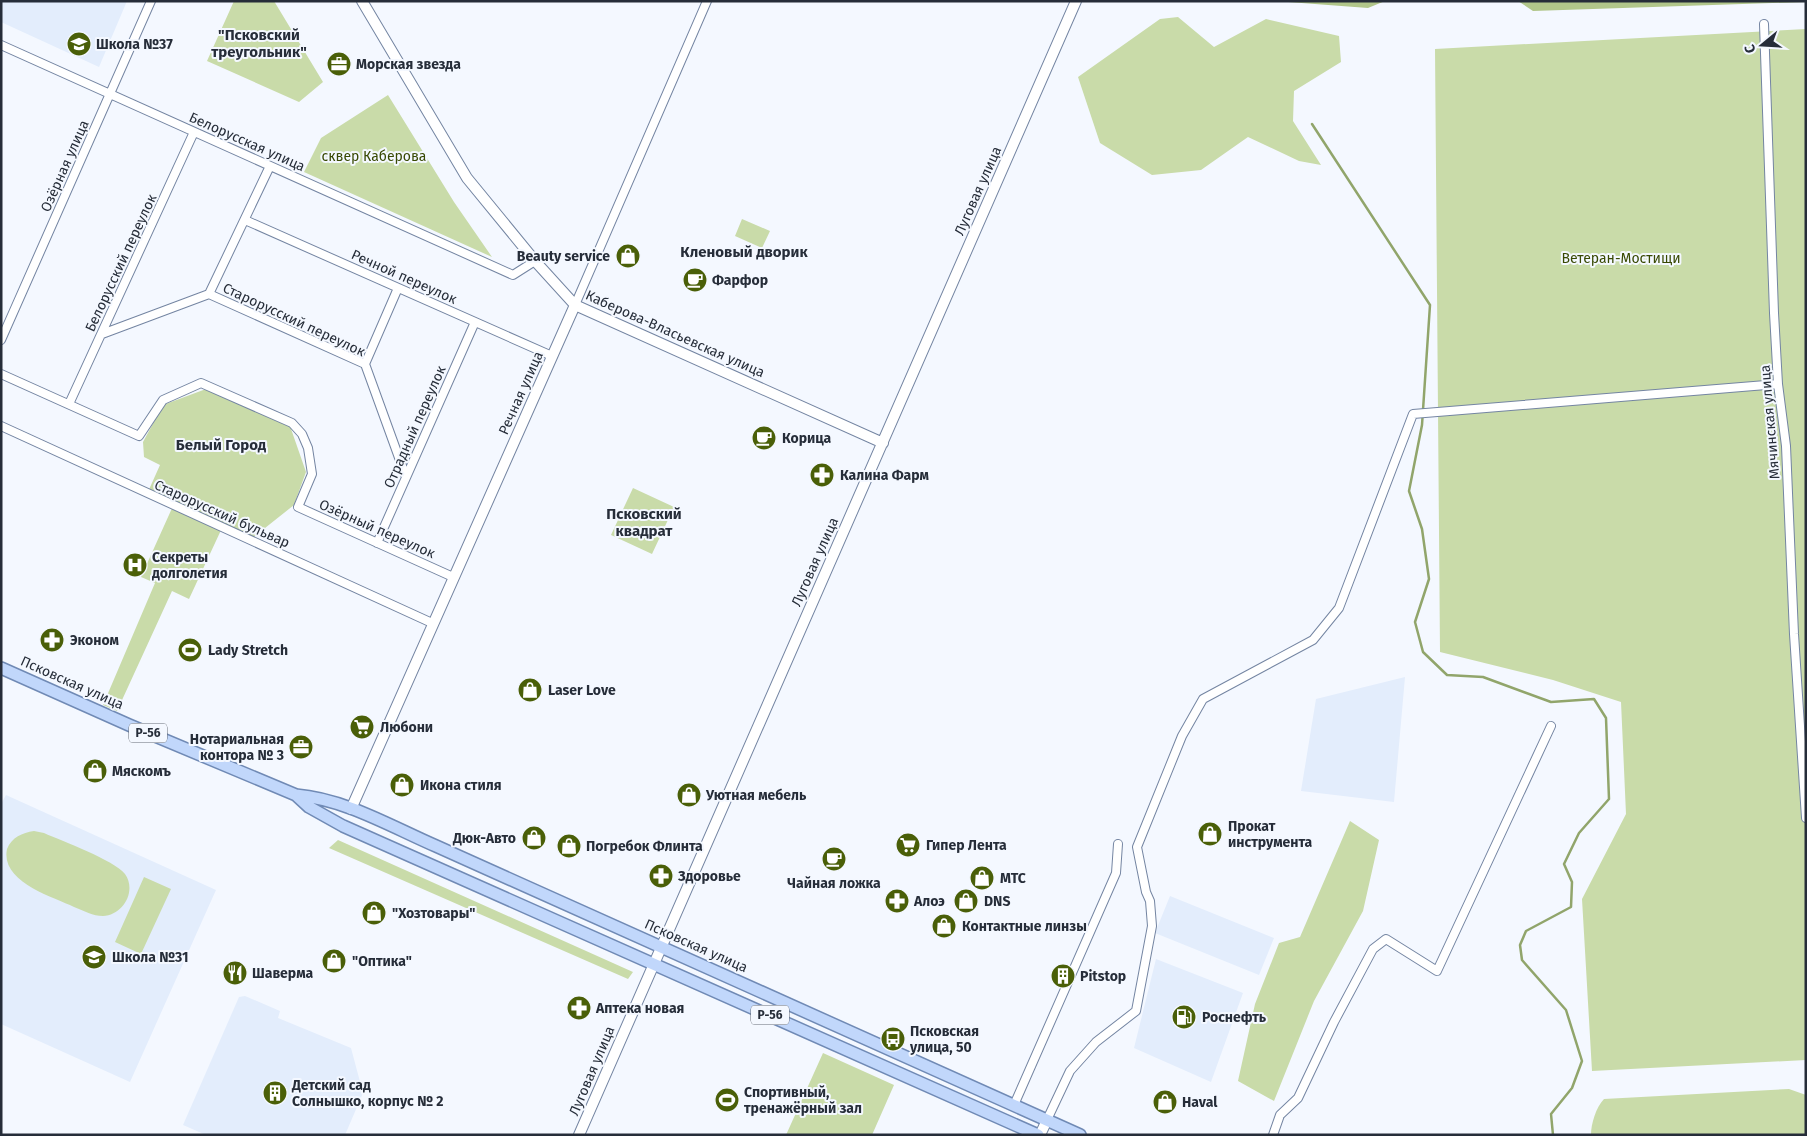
<svg xmlns="http://www.w3.org/2000/svg" width="1807" height="1136" viewBox="0 0 1807 1136" font-family="'Fira Sans',sans-serif">
<style>
.built{fill:#e3edfc}
.green{fill:#c9dba9}
.forest{fill:#b1c68a}
.lines{fill:none;stroke-linecap:round;stroke-linejoin:round}
.stream{stroke:#91a56b;stroke-width:2.5}
.street-casing{stroke:#7485a2;stroke-width:10}
.secondary-casing{stroke:#7485a2;stroke-width:12}
.primary-casing{stroke:#708ab5;stroke-width:14}
.street{stroke:#fff;stroke-width:8}
.secondary{stroke:#fff;stroke-width:10}
.primary{stroke:#c1d7fb;stroke-width:11}
.labels{text-anchor:middle;dominant-baseline:central;stroke-width:4;stroke-linejoin:round;paint-order:stroke}
.shield{fill:#f4f8ff;stroke:#646a74;stroke-width:1}
.shield-label{font-size:12px;font-weight:bold;fill:#262d39}
.poi-label{font-size:14px;font-weight:bold;fill:#262d39;stroke:#f4f8ff;text-anchor:start}
.street-label{font-size:14px;fill:#262d39;stroke:#f4f8ff}
.park-label{font-size:14px;fill:#384903;stroke:#f4f8ff}
.neighbourhood-label{font-size:15px;font-weight:bold;fill:#262d39;stroke:#f4f8ff}
</style>
<rect width="100%" height="100%" fill="#f4f8ff"/>
<path class="built" d="M1,1h126l-28,66 -98,-45z
M1405,677l-11,125 -93,-11 15,-92z
M6,795l210,95 -86,192 -129,-58v-220z
M1170,896l104,42 -15,37 -104,-42z
M1156,959l87,34 -32,89 -77,-34z
M245,996l35,15 -2,7 73,30 12,45 -18,42h-139l-23,-10 56,-128z"/>
<path class="green" d="M234,1h40l49,81 -24,20 -92,-41z
M1178,17l36,30 52,-28 73,17 2,26 -47,29 -1,30 28,44 -22,-4 -51,-24 -47,33 -49,5 -52,-32 -22,-66 82,-58z
M1806,29v1031l-214,11 -10,-172 44,-85 -5,-112 -68,-22 -113,-28 -5,-603z
M388,95l66,107 38,55 -188,-85 17,-34z
M742,219l28,12 -8,17 -27,-12z
M206,389l84,37 16,46 -12,33 -44,35 -28,-12 -33,71 -17,-8 -55,120 -14,-6 52,-122 -14,-6 32,-71 -26,-12 13,-29 -16,-8 -1,-15 20,-37z
M633,488l41,19 -22,47 -41,-19z
M1350,821l29,19 -16,71 -49,90 -40,100 -36,-20 17,-77 24,-61 21,-6z
M34,831l10,2c18,8 70,27 81,41 12,17 -2,41 -22,42 -10,0 -19,-5 -29,-9 -21,-10 -74,-25 -67,-58 5,-12 15,-16 27,-18z
M338,840l295,132 -5,7 -299,-131z
M144,877l27,12 -30,65 -26,-12z
M823,1053l71,32 -22,50h-86z
M1789,1089l17,6v40h-215c0,-11 5,-28 13,-36z"/>
<path class="forest" d="M1275,1h110l-17,7z
M1518,1h288v1l-273,9z"/>
<g class="lines">
<path class="stream" d="M1312,124l118,181 -8,120 -13,66 13,38 7,50 -14,43 8,30 24,23 36,2 68,25 43,-3 12,19 3,81 -30,34 -15,31 8,18 -1,25 -45,24 -6,14 2,15 44,50 16,51 -10,27 -21,26 2,21"/>
<defs>
<path id="street" d="M1764,24l10,289 4,71 8,62 8,188 12,184
M1,45l512,230 22,-14
M245,220l307,136
M209,294l61,-128
M575,305l132,-304
M102,334l107,-40 156,70 41,113
M1,340l150,-339
M365,364l33,-76
M1,374l138,62 24,-36 38,-17 91,40 10,11 6,14 4,26 -14,33 155,70
M69,404l125,-272
M1,426l431,197
M377,543l98,-221
M1014,1105l102,-232 2,-29
M1045,1124l25,-53 26,-29 40,-31 16,-85 -2,-25 -4,-9 -9,-45 45,-111 21,-37 110,-59 26,-32 74,-194 365,-30
M1273,1135l7,-20 18,-17 36,-76 39,-73 13,-10 51,32 114,-245"/>
<path id="secondary" d="M362,1l105,177 68,83 40,44 308,138
M351,809l224,-504
M579,1135l497,-1134
M1040,1135l7,-15"/>
<path id="primary" d="M1,668l128,57 167,70c49,4 96,32 140,51l644,289
M296,795l13,12 34,19 695,309"/>
</defs>
<use href="#street" class="street-casing"/>
<use href="#secondary" class="secondary-casing"/>
<use href="#primary" class="primary-casing"/>
<use href="#street" class="street"/>
<use href="#secondary" class="secondary"/>
<use href="#primary" class="primary"/>
</g>
<defs>
<symbol id="school-disc" viewBox="-11 -11 22 22"><circle r="9.5" fill="#4a5f08" stroke="#f4f8ff"/><path d="M0-5L7-2L0 1L-7-2ZM-4 1L0 2.5L4 1V4Q0 6-4 4Z" fill="#fff"/></symbol>
<symbol id="office-disc" viewBox="-11 -11 22 22"><circle r="9.5" fill="#4a5f08" stroke="#f4f8ff"/><path d="M-6-3h4V-5.5h4V-3h4V5H-6ZM-1-4.5V-3h2v-1.5ZM-6 0V1H6V0Z" fill="#fff"/></symbol>
<symbol id="shop-disc" viewBox="-11 -11 22 22"><circle r="9.5" fill="#4a5f08" stroke="#f4f8ff"/><path d="M-5-2.5h2.3a2.7 3.5 0 0 1 5.4 0H5L5.5 6h-11ZM-1.5-2.5h3a1.5 2.3 0 0 0-3 0Z" fill="#fff"/></symbol>
<symbol id="cafe-disc" viewBox="-11 -11 22 22"><circle r="9.5" fill="#4a5f08" stroke="#f4f8ff"/><path d="M-5.5-4.5H6V0H3Q3 3.5 0 3.5H-2.5Q-5.5 3.5-5.5 0ZM3-3.2v2h1.7v-2ZM-6 4.5H4V6H-6Z" fill="#fff"/></symbol>
<symbol id="pharmacy-disc" viewBox="-11 -11 22 22"><circle r="9.5" fill="#4a5f08" stroke="#f4f8ff"/><path d="M-2-6h4v4h4v4h-4v4h-4v-4h-4v-4h4Z" fill="#fff"/></symbol>
<symbol id="hospital-disc" viewBox="-11 -11 22 22"><circle r="9.5" fill="#4a5f08" stroke="#f4f8ff"/><path d="M-5-5h3v3.5h4V-5h3V5h-3V1.5h-4V5h-3Z" fill="#fff"/></symbol>
<symbol id="stadium-disc" viewBox="-11 -11 22 22"><circle r="9.5" fill="#4a5f08" stroke="#f4f8ff"/><path d="M0-5a6.5 5 0 1 0 0 10a6.5 5 0 1 0 0-10ZM-3.5-1.8h7v3.6h-7Z" fill="#fff"/></symbol>
<symbol id="supermarket-disc" viewBox="-11 -11 22 22"><circle r="9.5" fill="#4a5f08" stroke="#f4f8ff"/><path d="M-6-5.5h2.5l.6 2H6L4.5 2H-2.5L-4.4-4H-6ZM-1.5 3.2a1.3 1.3 0 1 0 .1 0ZM3 3.2a1.3 1.3 0 1 0 .1 0Z" fill="#fff"/></symbol>
<symbol id="restaurant-disc" viewBox="-11 -11 22 22"><circle r="9.5" fill="#4a5f08" stroke="#f4f8ff"/><path d="M-5-6h1v4h1v-4h1v4h1v-4h1v5L-1.5 .5V6h-2V.5L-5-1ZM5-6V6H3V1.5H1.5Q1.5-4 5-6Z" fill="#fff"/></symbol>
<symbol id="building-disc" viewBox="-11 -11 22 22"><circle r="9.5" fill="#4a5f08" stroke="#f4f8ff"/><path d="M-4-6H4V6H1V3H-1V6H-4ZM-2.5-4.3h1.7v1.8h-1.7ZM.8-4.3h1.7v1.8H.8ZM-2.5-1h1.7V.8h-1.7ZM.8-1h1.7V.8H.8Z" fill="#fff"/></symbol>
<symbol id="fuel-disc" viewBox="-11 -11 22 22"><circle r="9.5" fill="#4a5f08" stroke="#f4f8ff"/><path d="M-5.5-6h7V0h2V4h1.3V-2.5L3-4.5l.8-.8L6-3V5H2.5V1h-1V6h-7ZM-4.2-4.7v3.2H.2V-4.7Z" fill="#fff"/></symbol>
<symbol id="bus-disc" viewBox="-11 -11 22 22"><circle r="9.5" fill="#4a5f08" stroke="#f4f8ff"/><path d="M-5-6H5V4H4V6H2V4H-2V6H-4V4H-5ZM-3.5-4V0h7V-4ZM-3.5 1.2v1.5H-2V1.2ZM2 1.2v1.5H3.5V1.2Z" fill="#fff"/></symbol>
</defs>
<g fill-rule="evenodd">
<use href="#school-disc" x="65" y="30" width="28" height="28"/>
<use href="#office-disc" x="325" y="50" width="28" height="28"/>
<use href="#shop-disc" x="614" y="242" width="28" height="28"/>
<use href="#cafe-disc" x="681" y="266" width="28" height="28"/>
<use href="#cafe-disc" x="750" y="424" width="28" height="28"/>
<use href="#pharmacy-disc" x="808" y="461" width="28" height="28"/>
<use href="#hospital-disc" x="121" y="551" width="28" height="28"/>
<use href="#pharmacy-disc" x="38" y="626" width="28" height="28"/>
<use href="#stadium-disc" x="176" y="636" width="28" height="28"/>
<use href="#shop-disc" x="516" y="676" width="28" height="28"/>
<use href="#supermarket-disc" x="348" y="713" width="28" height="28"/>
<use href="#office-disc" x="287" y="733" width="28" height="28"/>
<use href="#shop-disc" x="81" y="757" width="28" height="28"/>
<use href="#shop-disc" x="388" y="771" width="28" height="28"/>
<use href="#shop-disc" x="675" y="781" width="28" height="28"/>
<use href="#shop-disc" x="1196" y="820" width="28" height="28"/>
<use href="#shop-disc" x="520" y="824" width="28" height="28"/>
<use href="#supermarket-disc" x="894" y="831" width="28" height="28"/>
<use href="#shop-disc" x="555" y="832" width="28" height="28"/>
<use href="#cafe-disc" x="820" y="845" width="28" height="28"/>
<use href="#pharmacy-disc" x="647" y="862" width="28" height="28"/>
<use href="#shop-disc" x="968" y="864" width="28" height="28"/>
<use href="#pharmacy-disc" x="883" y="887" width="28" height="28"/>
<use href="#shop-disc" x="952" y="887" width="28" height="28"/>
<use href="#shop-disc" x="360" y="899" width="28" height="28"/>
<use href="#shop-disc" x="930" y="912" width="28" height="28"/>
<use href="#school-disc" x="80" y="943" width="28" height="28"/>
<use href="#shop-disc" x="320" y="947" width="28" height="28"/>
<use href="#restaurant-disc" x="221" y="959" width="28" height="28"/>
<use href="#building-disc" x="1049" y="962" width="28" height="28"/>
<use href="#pharmacy-disc" x="565" y="994" width="28" height="28"/>
<use href="#fuel-disc" x="1170" y="1003" width="28" height="28"/>
<use href="#bus-disc" x="879" y="1025" width="28" height="28"/>
<use href="#building-disc" x="261" y="1079" width="28" height="28"/>
<use href="#stadium-disc" x="713" y="1086" width="28" height="28"/>
<use href="#shop-disc" x="1151" y="1088" width="28" height="28"/>
</g>
<g class="labels">
<g class="shield">
<rect x="129" y="723.5" width="38" height="19" rx="4"/>
<rect x="751" y="1005.5" width="38" height="19" rx="4"/>
</g>
<g class="shield-label">
<text x="148" y="733">Р-56</text>
<text x="770" y="1015">Р-56</text>
</g>
<g class="poi-label">
<text x="96" y="44">Школа №37</text>
<text x="356" y="64">Морская звезда</text>
<text x="610" y="256" text-anchor="end">Beauty service</text>
<text x="712" y="280">Фарфор</text>
<text x="782" y="438">Корица</text>
<text x="840" y="475">Калина Фарм</text>
<text x="152" y="557">Секреты<tspan x="152" dy="16">долголетия</tspan></text>
<text x="70" y="640">Эконом</text>
<text x="208" y="650">Lady Stretch</text>
<text x="548" y="690">Laser Love</text>
<text x="380" y="727">Любони</text>
<text x="284" y="739" text-anchor="end">Нотариальная<tspan x="284" dy="16">контора № 3</tspan></text>
<text x="112" y="771">Мяскомъ</text>
<text x="420" y="785">Икона стиля</text>
<text x="706" y="795">Уютная мебель</text>
<text x="1228" y="826">Прокат<tspan x="1228" dy="16">инструмента</tspan></text>
<text x="516" y="838" text-anchor="end">Дюк-Авто</text>
<text x="926" y="845">Гипер Лента</text>
<text x="586" y="846">Погребок Флинта</text>
<text x="678" y="876">Здоровье</text>
<text x="1000" y="878">МТС</text>
<text x="834" y="883" text-anchor="middle">Чайная ложка</text>
<text x="914" y="901">Алоэ</text>
<text x="984" y="901">DNS</text>
<text x="392" y="913">"Хозтовары"</text>
<text x="962" y="926">Контактные линзы</text>
<text x="112" y="957">Школа №31</text>
<text x="352" y="961">"Оптика"</text>
<text x="252" y="973">Шаверма</text>
<text x="1080" y="976">Pitstop</text>
<text x="596" y="1008">Аптека новая</text>
<text x="1202" y="1017">Роснефть</text>
<text x="910" y="1031">Псковская<tspan x="910" dy="16">улица, 50</tspan></text>
<text x="292" y="1085">Детский сад<tspan x="292" dy="16">Солнышко, корпус № 2</tspan></text>
<text x="744" y="1092">Спортивный,<tspan x="744" dy="16">тренажёрный зал</tspan></text>
<text x="1182" y="1102">Haval</text>
</g>
<g class="street-label">
<text transform="translate(247 142) rotate(24)">Белорусская улица</text>
<text transform="translate(65 166) rotate(-66)">Озёрная улица</text>
<text transform="translate(978 191) rotate(-66)">Луговая улица</text>
<text transform="translate(121 263) rotate(-65)">Белорусский переулок</text>
<text transform="translate(404 277) rotate(24)">Речной переулок</text>
<text transform="translate(294 320) rotate(25)">Старорусский переулок</text>
<text transform="translate(675 334) rotate(24)">Каберова-Власьевская улица</text>
<text transform="translate(521 393) rotate(-66)">Речная улица</text>
<text transform="translate(1770 422) rotate(-95)">Мячинская улица</text>
<text transform="translate(415 427) rotate(-66)">Отрадный переулок</text>
<text transform="translate(222 514) rotate(24)">Старорусский бульвар</text>
<text transform="translate(377 529) rotate(24)">Озёрный переулок</text>
<text transform="translate(815 562) rotate(-66)">Луговая улица</text>
<text transform="translate(72 683) rotate(24)">Псковская улица</text>
<text transform="translate(696 946) rotate(24)">Псковская улица</text>
<text transform="translate(592 1071) rotate(-67)">Луговая улица</text>
</g>
<g class="park-label">
<text x="374" y="156">сквер Каберова</text>
<text x="1621" y="258">Ветеран-Мостищи</text>
</g>
<g class="neighbourhood-label">
<text x="259" y="35">"Псковский<tspan x="259" dy="17">треугольник"</tspan></text>
<text x="744" y="252">Кленовый дворик</text>
<text x="221" y="445">Белый Город</text>
<text x="644" y="514">Псковский<tspan x="644" dy="17">квадрат</tspan></text>
</g>
</g>
<rect width="1807" height="1136" fill="none" stroke="#262d39" stroke-width="5"/>
<g transform="translate(1762 45) rotate(252)" stroke="#f4f8ff" stroke-width="4" paint-order="stroke">
<path d="M0-4L9 19L0 12L-9 19Z" fill="#262d39"/>
<text y="-8" font-size="14" font-weight="bold" text-anchor="middle" fill="#262d39">С</text>
</g>
</svg>
